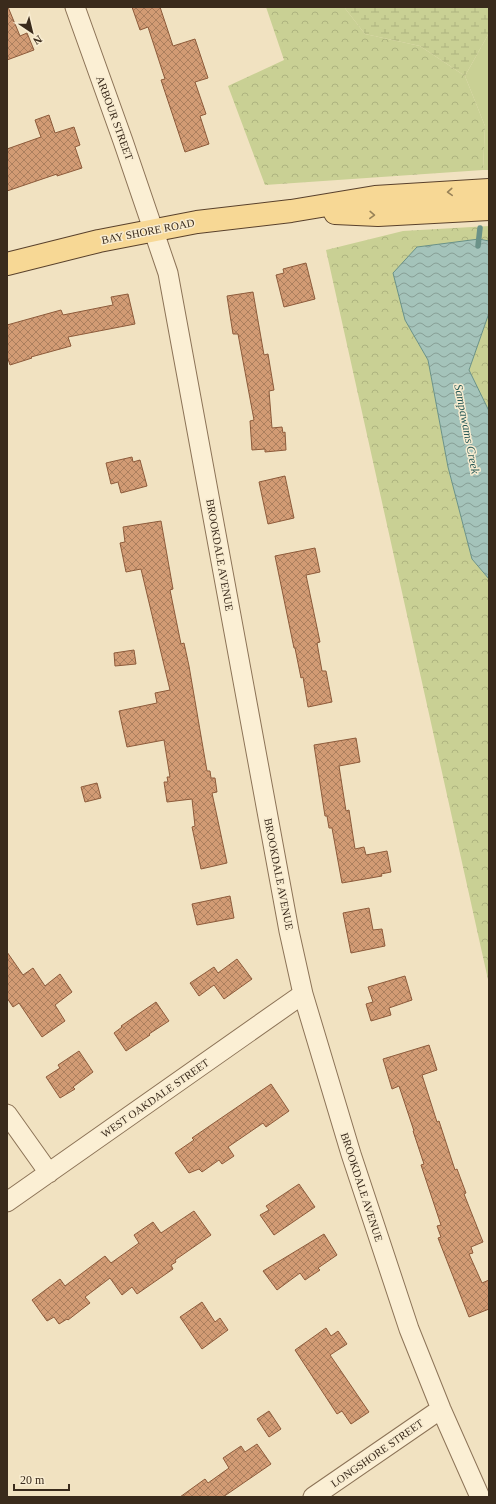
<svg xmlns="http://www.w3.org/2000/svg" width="496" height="1504" viewBox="0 0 496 1504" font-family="Georgia,serif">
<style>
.green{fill:#c9d094}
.forest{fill:url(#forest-crowns)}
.wetland{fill:url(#wetland-marsh)}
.water{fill:url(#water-waves);stroke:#6a9288}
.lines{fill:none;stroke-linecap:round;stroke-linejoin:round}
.stream{stroke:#6a9288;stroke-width:5.5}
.building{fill:url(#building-cross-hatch);stroke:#8d5b3b}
.minor-casing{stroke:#8c7357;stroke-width:21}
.major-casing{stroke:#59412c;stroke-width:24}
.minor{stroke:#fbefd4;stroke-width:19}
.major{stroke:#f7d895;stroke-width:22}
.oneway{stroke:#988258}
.labels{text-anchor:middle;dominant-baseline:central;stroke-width:3;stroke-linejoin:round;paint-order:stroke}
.street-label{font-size:11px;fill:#3a2b1c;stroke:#f8ecd1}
.water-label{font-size:12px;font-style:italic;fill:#2a5b58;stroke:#f8ecd1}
</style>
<defs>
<pattern id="forest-crowns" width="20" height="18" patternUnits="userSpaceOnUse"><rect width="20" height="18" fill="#c9d094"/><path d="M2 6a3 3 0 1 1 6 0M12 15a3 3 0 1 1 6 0" fill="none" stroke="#adb37f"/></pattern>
<pattern id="wetland-marsh" width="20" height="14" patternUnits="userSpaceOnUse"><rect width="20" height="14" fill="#c9d094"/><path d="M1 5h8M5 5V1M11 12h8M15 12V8" fill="none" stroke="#adb37f"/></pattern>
<pattern id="water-waves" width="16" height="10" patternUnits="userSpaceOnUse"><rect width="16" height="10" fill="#a4c3ba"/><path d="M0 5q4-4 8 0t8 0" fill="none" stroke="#879f96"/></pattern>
<pattern id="building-cross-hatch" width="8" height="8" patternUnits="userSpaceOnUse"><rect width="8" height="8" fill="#d29b74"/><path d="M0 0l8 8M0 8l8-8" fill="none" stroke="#ab7f5e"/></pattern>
</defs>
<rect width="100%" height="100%" fill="#f1e2c1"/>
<path class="green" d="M489,33v137h-6l2,-44 -20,-50z"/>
<path class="forest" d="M266,7h78l21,27 55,12 45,30 20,50 -2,44 -218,15 -37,-99 56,-26z
M489,226v15l-10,-2 -74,81 23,40 20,107 24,92 17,20v405l-163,-734 77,-19z
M489,313v98l-20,-41z"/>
<path class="wetland" d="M344,7h145v26l-24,43 -45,-30 -55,-12z"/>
<path class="water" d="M479,239l10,2v72l-20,57 20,41v168l-17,-20 -24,-92 -20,-107 -23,-40 -12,-47 24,-26z"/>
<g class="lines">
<path class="stream" d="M478,246l2,-18"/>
</g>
<path class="building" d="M7,7h1l12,29 7,-3 7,17 -27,10z
M132,7h28l13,39 22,-7 13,39 -13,4 11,32 -6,2 9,28 -24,8 -24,-72 4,-1 -17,-52 -8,3z
M49,115l6,18 19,-6 6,18 -5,2 7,21 -25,8v-2l-50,17v-42l34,-12 -6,-17z
M306,263l9,36 -31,8 -8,-32 8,-2 -1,-4z
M253,292l11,63 4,-1 6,36 -5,1 3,37 10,-1 1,6 2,-1 1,18 -21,2v-3l-13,1 -2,-29 4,-1 -16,-86h-5l-6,-38z
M128,294l7,30 -67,13 3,9 -40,11 1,1 -22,7 -3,-9v-31l54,-15 2,5 50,-10 -2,-8z
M132,457l1,5 7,-2 7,26 -26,7 -3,-11 -7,2 -5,-21z
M285,476l9,42 -26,6 -9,-42z
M161,521l12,68 -3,1 11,54 3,-1 5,23 18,105h3l1,7h4l2,14 -5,1 15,70 -26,6 -9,-42 3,-1 -3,-27 -25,3 -3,-20h4l-1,-5h3l-6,-37 -37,7 -8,-36 38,-8 -2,-10 15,-3 -29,-121 -15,3 -6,-29 5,-1 -2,-15z
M315,548l5,24 -14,3 14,67 -3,1 5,28h4l6,31 -24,5 -5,-30 -2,1 -6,-30h-1l-19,-92z
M134,650l2,14 -21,2 -1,-13z
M356,738l4,24 -21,4 7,45 3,-1 6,39 9,-2 2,8 21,-4 4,21 -10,2 1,2 -40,7 -10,-55h-3l-2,-12h-2l-11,-71z
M97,783l4,15 -16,4 -4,-15z
M230,896l4,22 -37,7 -5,-21z
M369,908l4,22 9,-1 3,17 -34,7 -8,-40z
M7,952l16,23 10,-7 12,18 15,-12 12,18 -17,13 10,16 -23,16 -23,-34 -6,4 -6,-9z
M237,959l15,20 -28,20 -10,-14 -15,11 -9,-13 24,-16 4,6z
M405,976l7,24 -23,8 2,7 -20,6 -5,-17 7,-2 -5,-15z
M156,1002l13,19 -20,13 1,1 -24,16 -12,-18 8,-6 -1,-1z
M429,1045l8,25 -15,5 15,47 2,-1 16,49 2,-1 9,24 -2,1 19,48 -12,5 2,6 -4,1 13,29 7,-3v29l-20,8 -31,-79 3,-1 -4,-11 4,-1 -20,-60 3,-1 -11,-33h1l-15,-45 -7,3 -9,-30z
M79,1051l14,21 -20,15 2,2 -15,9 -14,-21 14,-9 -2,-3z
M271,1084l18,27 -23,16 -3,-4 -35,24 6,9 -12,8 -3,-4 -17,12 -3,-3 -10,4 -14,-20 19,-13 -2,-2z
M299,1184l16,23 -41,28 -14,-20 9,-5 -3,-4z
M194,1211l17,24 -36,25 1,2 -5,3 2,4 -36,25 -5,-7 -10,8 -12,-17 -25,19 5,6 -22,17 -1,-1 -8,5 -5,-7 -7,4 -15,-21 28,-21 5,7 40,-30 6,7 28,-20 -5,-8 19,-13 8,11z
M324,1234l13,21 -19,13 2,2 -15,10 -5,-7 -23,17 -14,-19z
M202,1302l13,20 5,-4 8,12 -26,19 -22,-32z
M326,1328l5,8 7,-5 9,13 -17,11 39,57 -18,12 -9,-13 -5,3 -42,-64z
M269,1411l12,18 -12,8 -12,-18z
M257,1444l14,20 -48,33h-43l25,-18 3,4 21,-15 -6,-10 18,-12 4,6z"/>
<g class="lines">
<defs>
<path id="minor" d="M75,7l48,134 45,132 121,658 14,63 48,160 58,175 32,80 39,88
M7,1114l42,59
M7,1202l296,-208
M313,1497l128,-88"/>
<path id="major" d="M335,213l43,2 111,-6
M7,264l92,-23 98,-19 94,-11 84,-14 114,-7"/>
</defs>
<use href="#minor" class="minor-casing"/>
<use href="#major" class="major-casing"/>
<use href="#minor" class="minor"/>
<use href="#major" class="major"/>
</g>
<defs><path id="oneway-chevron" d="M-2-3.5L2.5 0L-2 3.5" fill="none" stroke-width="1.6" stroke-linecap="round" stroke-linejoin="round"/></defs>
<g class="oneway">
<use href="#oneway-chevron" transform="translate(450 192) rotate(176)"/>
<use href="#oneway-chevron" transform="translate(372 215) rotate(2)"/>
</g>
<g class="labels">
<g class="street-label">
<text transform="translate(115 118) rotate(70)">ARBOUR STREET</text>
<text transform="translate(148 231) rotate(-11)">BAY SHORE ROAD</text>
<text transform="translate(220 555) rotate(80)">BROOKDALE AVENUE</text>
<text transform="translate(279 874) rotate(79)">BROOKDALE AVENUE</text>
<text transform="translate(155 1098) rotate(-35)">WEST OAKDALE STREET</text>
<text transform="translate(362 1187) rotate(72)">BROOKDALE AVENUE</text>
<text transform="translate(377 1453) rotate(-35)">LONGSHORE STREET</text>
</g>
<g class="water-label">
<text transform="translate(467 429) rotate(79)">Sampawams Creek</text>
</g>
</g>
<rect width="496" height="1504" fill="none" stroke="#3a2b1c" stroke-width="16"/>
<g transform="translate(32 32) rotate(145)" stroke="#f8ecd1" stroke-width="3" paint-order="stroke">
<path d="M0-3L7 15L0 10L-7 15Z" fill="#3a2b1c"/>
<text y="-6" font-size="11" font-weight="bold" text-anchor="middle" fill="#3a2b1c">N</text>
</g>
<path d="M14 1484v6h55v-6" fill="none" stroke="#3a2b1c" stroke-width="2"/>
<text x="20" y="1484" font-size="12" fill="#3a2b1c" stroke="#f8ecd1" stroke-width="3" paint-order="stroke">20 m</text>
</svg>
